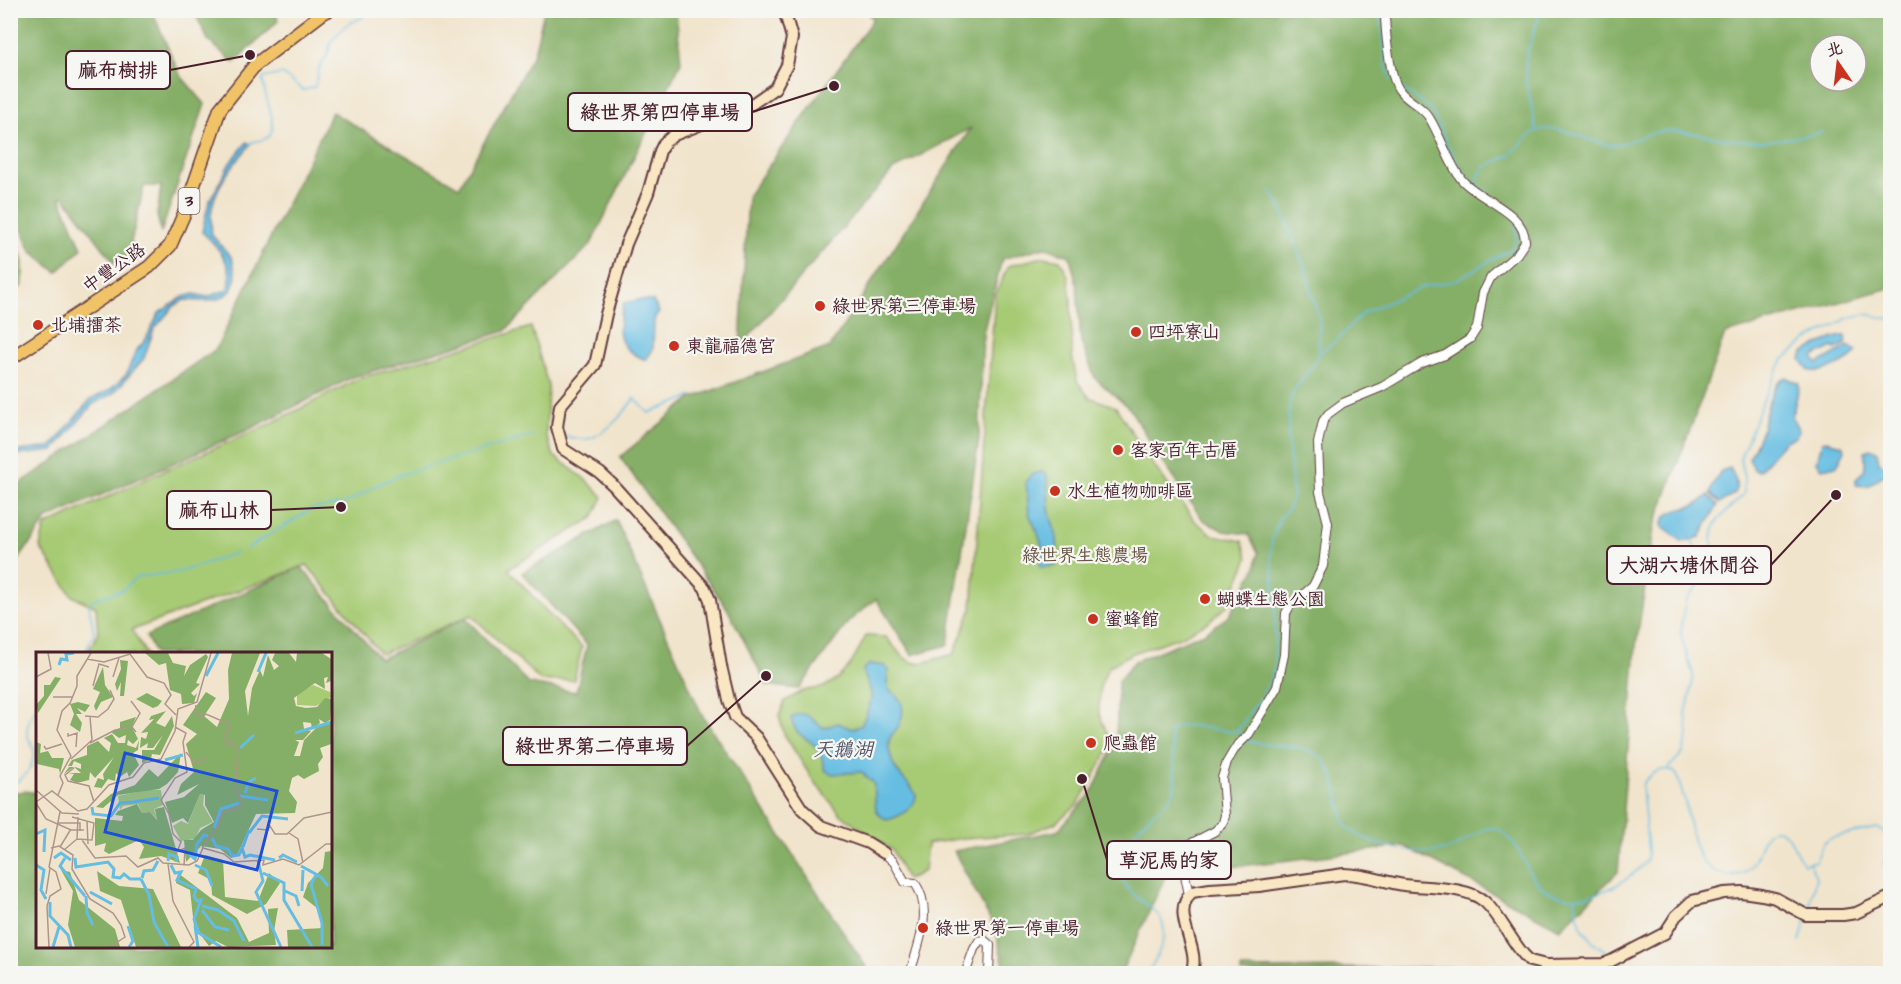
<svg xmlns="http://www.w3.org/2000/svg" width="1901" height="984" viewBox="0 0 1901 984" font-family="'Architects Daughter','LXGW WenKai TC',sans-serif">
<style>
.green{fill:#a7cb75;stroke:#787550;stroke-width:1.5}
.forest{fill:#85af66;stroke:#686748;stroke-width:1.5;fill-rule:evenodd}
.water{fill:#65bde2;stroke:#586e86;stroke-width:1.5}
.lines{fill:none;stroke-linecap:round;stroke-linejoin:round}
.stream{stroke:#65bde2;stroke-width:1.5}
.street-casing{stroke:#633d43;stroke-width:10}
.secondary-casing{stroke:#633d43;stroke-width:14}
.primary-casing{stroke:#633d43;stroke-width:15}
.street{stroke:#fff;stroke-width:8}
.secondary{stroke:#f9e7c3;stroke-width:10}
.primary{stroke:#f1c369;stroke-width:12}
.poi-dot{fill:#c8321e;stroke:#f6f6f2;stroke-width:2}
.labels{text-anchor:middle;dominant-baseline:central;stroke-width:4.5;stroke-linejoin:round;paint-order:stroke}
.shield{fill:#f6f6f2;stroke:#7e6067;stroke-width:1.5}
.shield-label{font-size:16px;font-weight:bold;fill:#4a1f2b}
.street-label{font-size:18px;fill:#4a1f2b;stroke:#f6f6f2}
.poi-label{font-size:18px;fill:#4a1f2b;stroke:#f6f6f2;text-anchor:start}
.park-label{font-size:18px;fill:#665341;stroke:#f6f6f2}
.water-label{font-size:20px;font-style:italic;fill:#53566b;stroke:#f6f6f2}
.inset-river{fill:none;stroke:#65bde2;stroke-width:3}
.inset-road{fill:none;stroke:#ae958c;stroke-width:1.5}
.view{fill:#1d4ed8;fill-opacity:0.15;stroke:#1d4ed8;stroke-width:3}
.inset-edge{fill:none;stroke:#4a1f2b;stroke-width:3}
.leader{fill:none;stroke:#4a1f2b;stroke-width:2}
.callout-dot{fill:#4a1f2b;stroke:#f6f6f2;stroke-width:2}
.callout{fill:#f6f6f2;stroke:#4a1f2b;stroke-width:2}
.callout-label{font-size:20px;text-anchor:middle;font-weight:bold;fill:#4a1f2b}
</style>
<rect width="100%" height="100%" fill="#f6f6f2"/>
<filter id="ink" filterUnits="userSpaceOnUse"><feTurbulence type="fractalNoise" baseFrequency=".0167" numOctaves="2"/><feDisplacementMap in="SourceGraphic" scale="12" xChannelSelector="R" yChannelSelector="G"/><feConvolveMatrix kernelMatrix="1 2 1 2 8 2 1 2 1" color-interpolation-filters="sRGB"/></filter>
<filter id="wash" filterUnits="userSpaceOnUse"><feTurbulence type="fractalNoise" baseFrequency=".008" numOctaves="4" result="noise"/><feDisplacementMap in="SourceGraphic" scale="24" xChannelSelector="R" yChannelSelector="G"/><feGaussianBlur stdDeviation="1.35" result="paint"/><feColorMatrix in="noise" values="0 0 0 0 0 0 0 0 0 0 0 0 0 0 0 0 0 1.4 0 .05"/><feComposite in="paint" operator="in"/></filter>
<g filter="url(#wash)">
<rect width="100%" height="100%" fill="#f1e4cc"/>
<path class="green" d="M1043,257l17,3 8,16 3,24 1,55 5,26 12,16 27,10 32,51 47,63 18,14 29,6 6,17 -19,46 -21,18 -26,14 -49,17 -25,14 -8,20 -1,27 13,30 -34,60 -23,19 -28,11 -64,4 -36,6 -3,27 -17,9 -15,-30 -52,-36 -29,-37 -27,-43 -5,-18 6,-15 18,-10 21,-4 13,-8 14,-15 15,-28 20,1c28,35 26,28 68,17l18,-46 23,-312 13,-30z
M531,327l17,58 -2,51 8,20 31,23 18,18 -10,21 -85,51 52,57 22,21 -8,33 -33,1 -70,-66 -90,39 -74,-89 -175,65 14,24h-59l11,-21 -2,-26 -24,-11 -32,-49 5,-21 120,-56 105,-46 88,-45z"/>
<path class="forest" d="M10,11h142l28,64 25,29 -44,128 -4,-17 4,-29h-17l-13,56 7,13 -19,14 -54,-71 -5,-1 22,51 -25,24 -26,-21 -20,-47z
M194,11h82l2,10 -44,42 -26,-23z
M544,11h132l5,51 -90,182 -86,87 -152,46 -101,51 -205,91 -36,52v-81l205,-141 116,-237 127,75 75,-134z
M866,11h1024v277l-165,46 -71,194 -18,118 -18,226 -58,57 -156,-83 -238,29 -45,98h-115l-11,-44 -41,-78 103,-20 34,-37 25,-51 2,-62 17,-20 69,-28 25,-17 27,-49 2,-15 -10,-18 -24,-3 -21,-11 -46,-67 -27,-44 -35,-31 -14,-36 -4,-56 -7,-30 -26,-9 -42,12 -19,74 -4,106 -31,206 -36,10 -36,-56 -27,22 -50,68 -32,-4 -40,-77 -107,-151 72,-59 138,-51 141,-219 -78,42 -153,177 8,-152 125,-176zM1820,45h36v36h-36z
M10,227l13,33v25l-7,6 -5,-24z
M616,520l86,195 168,258h-859v-180l14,-2 12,2 1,153h292v-292h-175l-9,-18 155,-69 79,92 85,-41 64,66 47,8 11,-47 -65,-72z
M1477,967l3,6h-239v-4z"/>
<path class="water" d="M247,142l3,3c-17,20 -37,43 -39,70 0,7 1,12 0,19l21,24 4,19 -5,14 -10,7 -14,3 -23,-1 -11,7 -19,22 -10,29 -16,19 -15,17 -20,10 -40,47 -42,5v-4l40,-5 39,-47 20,-10 16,-15 10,-24 9,-10 14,-28 24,-16 11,-3 13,3 20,-7c11,-20 -10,-45 -25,-58l7,-30 21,-39z
M639,300l14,1 6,11 -5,8 -1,29 -7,11c-31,-13 -30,-26 -22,-57z
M1841,336h4l1,8 -11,5 -2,-2 -20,10 4,7 31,-18 9,5c-7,12 -36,24 -49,19l-7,-11 2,-6 20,-11z
M1785,377l13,6 1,4 -7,30 7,14 -3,6 -11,4 -26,30 -6,-2 -4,-11c5,-9 9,-17 12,-26 5,-17 8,-45 24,-55z
M1826,441l16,4 3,5 -8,16 -15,2 -5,-6 5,-20z
M1871,449l6,2 2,11 4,3h5l1,9 -7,2 -14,10 -12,-1v-6c14,-11 7,-14 9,-28z
M1730,468c5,9 8,15 5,25l-15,10 -10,-10 5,-13 6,-9z
M1041,472l6,2 2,35 8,29 1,13 -2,15 -16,1 2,-21 -5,-15 -8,-17 -3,-33 6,-7z
M1708,495l10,10 -18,32 -17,5 -21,-16c2,-18 22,-15 35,-22 4,-2 8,-6 11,-9z
M870,664l15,2 3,4 -1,13 2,7c15,8 17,22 9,37 -2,4 -7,7 -8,11 -3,6 -1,13 1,19 4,19 20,25 25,39 -1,12 -17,21 -29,24 -18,-8 -9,-22 -14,-38l-4,-2 -7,-8 -31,2 -6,-4c-2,-6 -3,-14 -6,-19 -7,-14 -23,-11 -28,-33 15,-11 21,3 33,10l14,-5 14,6 10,-4c3,-10 11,-22 9,-33 -2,-8 -7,-14 -8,-23z"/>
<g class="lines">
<path class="stream" d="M380,10l13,5
M1380,10l6,56 5,14
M376,11l1,-1
M403,15l18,-5
M1403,89l28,21 27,55 10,13 42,32
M1536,129l-10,-48v-24l15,-47
M249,144c6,-4 13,-3 18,-6 15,-10 -5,-42 -4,-60l19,-4 21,16 12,-3 4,-19 9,-14 3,-13 14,-15 19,-10
M1476,186c5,-23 12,-20 30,-29 13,-6 17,-21 31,-26 25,-9 52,13 75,14 15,0 33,-13 52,-14 22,-1 42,5 63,8 33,5 63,0 95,-7
M1270,191l9,12 26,65 14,51v32
M565,436c6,1 17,5 23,3 18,-5 37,-26 46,-41l15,15 44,-17
M246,549l66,-40 32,-5 37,-21 22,-9 130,-39
M1702,581l15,-5c2,-10 -2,-18 -4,-28 -5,-29 15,-36 31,-54v-17l-4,-18 22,-56 20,-42 24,-20 42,-23 18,-4 24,5
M84,654l10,-21 -5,-28 5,-6 29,-9 14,-13 46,-6 53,-18
M1238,730l24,-34 8,-15 5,-14v-73l-4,-39 1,-15 8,-23 8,-8 5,-13 -5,-57 1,-35 4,-12 18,-24 8,-15 17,-12 27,-28 62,-27 29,-5 59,-33 4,-11 -1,-12
M1237,731l6,6
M1247,740c15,6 30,5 46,7 47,4 41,46 53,79 21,21 80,33 108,21 13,-5 26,-21 41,-19 6,1 10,6 14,10 11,10 14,23 21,35 15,25 42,28 68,20 18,-6 36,-17 49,-33l1,-9 -6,-65c6,-12 17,-18 30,-16l5,5c2,9 6,18 8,27 6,26 8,70 43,73 38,4 25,-45 48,-45 16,1 19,25 28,34l12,-3 7,-17 6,-5 14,-4 34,-7 13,7
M1667,769l16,-16 5,-18 -2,-22 6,-26 1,-13 -12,-37v-12l5,-25 16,-19 1,-6 -11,-36
M10,784c14,-3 24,-18 24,-33 0,-6 -6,-11 -7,-18 -1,-9 5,-20 11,-26
M1889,836l-5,27 6,22
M1575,897c3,32 10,42 37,58
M1809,909l7,-32 -6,-13
M1800,941l6,-21
M1621,961l11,13
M1030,974l7,-4 11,4
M1147,974c50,-78 -27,-59 -26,-108 1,-25 19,-41 36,-57 6,-4 13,-10 16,-16 5,-13 -1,-45 -3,-60l2,-4c13,-10 47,5 64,2"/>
</g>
</g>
<g filter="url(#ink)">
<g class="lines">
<defs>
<path id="street" d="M884,853l10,9 11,20 10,1c19,28 3,61 -5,91
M1189,895l-7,-35 2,-8 4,-7 27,-14 8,-8 2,-8 -3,-37 5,-16 9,-15 13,-13 28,-47 7,-32 2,-42 4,-7 23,-20 10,-20 5,-43 -8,-31 -2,-49 5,-22 5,-7 15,-11 39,-16 40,-24 23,-8 25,-16 7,-11 6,-35 8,-16 26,-23 8,-12c1,-30 -46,-42 -63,-62 -13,-16 -21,-43 -32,-61 -7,-13 -22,-17 -30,-28 -11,-13 -15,-63 -15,-81
M965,974l9,-25 5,-8 5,-1 6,5 -1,29"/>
<path id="secondary" d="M784,10l8,28 -5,27 -12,23 -23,16 -78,31 -10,8 -4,8 -12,42 -22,51 -20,70 -11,51 -35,41 -3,21 6,22 37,24 13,12 92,103 5,12 11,66 8,34 6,17 21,20 46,72 19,17 47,17 16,10
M1191,974c12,-26 -23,-59 1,-82l18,-3 49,-3 85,-12c21,0 40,8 60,11 23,3 64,1 81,17 16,15 25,37 39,53l6,6 16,4 57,-1 8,-3 54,-28 11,-17 16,-15 32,-8 18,-1 20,3 13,3 31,17h37l13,-2 34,-16"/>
<path id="primary" d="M10,359l139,-92 21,-21 14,-32 36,-105 35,-44 68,-52 6,-3"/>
</defs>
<use href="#street" class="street-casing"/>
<use href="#secondary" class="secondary-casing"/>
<use href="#primary" class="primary-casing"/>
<use href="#street" class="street"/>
<use href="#secondary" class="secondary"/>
<use href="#primary" class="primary"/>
</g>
</g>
<g class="poi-dot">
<circle cx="820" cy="306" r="6"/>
<circle cx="38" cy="325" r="6"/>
<circle cx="1136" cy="332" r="6"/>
<circle cx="674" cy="346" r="6"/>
<circle cx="1118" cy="450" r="6"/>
<circle cx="1055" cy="491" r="6"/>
<circle cx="1205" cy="599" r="6"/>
<circle cx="1093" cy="619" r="6"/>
<circle cx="1091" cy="743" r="6"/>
<circle cx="923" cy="928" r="6"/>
</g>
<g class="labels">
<rect class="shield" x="178.5" y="188" width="21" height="26" rx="4.5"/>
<g class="shield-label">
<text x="189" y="201">3</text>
</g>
<g class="street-label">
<text transform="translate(114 268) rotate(-35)">中豐公路</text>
</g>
<g class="poi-label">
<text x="832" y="306">綠世界第三停車場</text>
<text x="50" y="325">北埔擂茶</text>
<text x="1148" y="332">四坪寮山</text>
<text x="686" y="346">東龍福德宮</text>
<text x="1130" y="450">客家百年古厝</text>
<text x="1067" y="491">水生植物咖啡區</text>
<text x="1217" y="599">蝴蝶生態公園</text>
<text x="1105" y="619">蜜蜂館</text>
<text x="1103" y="743">爬蟲館</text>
<text x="935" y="928">綠世界第一停車場</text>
</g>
<g class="park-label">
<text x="1085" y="555">綠世界生態農場</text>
</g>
<g class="water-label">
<text x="843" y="750">天鵝湖</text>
</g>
</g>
<g transform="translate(36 652)">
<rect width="296" height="296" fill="#f1e4cc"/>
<path d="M277,33l17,7 1,5 -15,9 -19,-1v-11zM110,138h15l2,15 -9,4 3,10 -7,-7 -8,1 -4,-9 -15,2 -3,4 -2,-14zM164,142l4,1 -1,10 10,17 -13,6 -5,11 -14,2 -8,-15 8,-5 7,3z" fill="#a7cb75"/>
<path d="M109,1h23l5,10 13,3 -2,10 6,-11 16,-11 2,3 -12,26 4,1 -9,9 3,3 3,-3 -3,10 -12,1 -1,-10 -11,-4 -4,-27 -7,2zM196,1h28l-15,38 3,25 4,-28 8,-18 3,7 5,-22 6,15 5,-4 -7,-6 3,-7h14l7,9 1,-9h25l9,6v22l-5,2 2,-6 -4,1 1,11 -10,-6 -21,15 2,8 10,2 11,-1 8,-9 7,1 -2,21 -5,3 -6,-4 1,4 -8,6 -1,-6 -8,-1 1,7 7,2 -8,9h-8l4,2 -5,14h6l4,-16 14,-14 13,-3v21l-11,4 3,9 -5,7 1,7 -15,8 -6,-4 -6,3 -3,13 8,11 -2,11 -39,1 -19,41 -6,3 -11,-9 -19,-3 -15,16 -2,-22h9l8,-10 13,-8 -9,-17v-10l-5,-1 -12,29 -5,-5 -11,5 -7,-21 19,-5 15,-13 -22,11 4,-11 13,-12 -8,-28 11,-10 -14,-9 23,-33 10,6 -12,18 13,11 12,-28 -1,-29zM84,8l8,1 -4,35h-4l1,-14 -4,9 -2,-7 6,-15zM67,15l2,18 8,12 -12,5 -5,9 -2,-5 6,-14 -7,-3zM19,25l6,1 -23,35 -2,-8 8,-9v-11h6zM111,41l15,8 -4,5 -5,2 -17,-9zM42,50l12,3 -5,7 -8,-4 5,6h-6l6,9 -2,9 -10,-7 4,-11 -4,-10zM130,59l-10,12 9,4 7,-11 2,10 -14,29 -8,-1 -1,5 -9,4v-13h12l9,-15 -10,13h-6l1,-5 -8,5 1,-11 5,2 2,-7 -7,1 13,-14 -5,1 2,-4zM100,65l-4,10 6,12 -5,5 -5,-4 -1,5 9,3 3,-8 -1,10 -5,3 6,12 -10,12 -2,-5 -7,5 -4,-4 -1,8 -7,-2 -9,13 3,-4 -8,-1 4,-9 6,2 -1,-6 11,-17 -19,21 -5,-6 -1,8 -12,3 -7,-3 4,-6 -6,-1h13l-7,-6 -10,7 5,-7h6l6,2v-5l-7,-3 -2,5h-4l4,-6 15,-5v-9l11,-5 11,11 2,-9 -7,-5 8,-4 6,9h7l1,-8 -7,3 -8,-6 9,-4v-6zM0,90l5,2 -1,9 8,-2 4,7h12l-4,16 -1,-5 -22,-5zM145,101l-3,19 -11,12 -8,5 -41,6 -15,13 -7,-1 15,-13 24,-9 14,-16 9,8zM101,152l5,9 8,-1 7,8 -2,-11 9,-2 16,56 -19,-7 -22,3 5,-12 -5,-7 -30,14 -5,-3 2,-8 -11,3v-28l27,3 1,-5 -8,-1 3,-4zM295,199v96h-43l-1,-17 36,-2 -6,-20 -14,-11 5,-14 15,-15 2,-16zM169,203l18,5 2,37 33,4 11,-28 11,10 -14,21 -19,10 -35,-19 -1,-15 -13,-7zM25,218l9,2 9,28 36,29 5,18h-45l-7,-22 5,-34zM61,219l22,15 34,3 28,58h-45l-15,-47 -21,-9zM142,221l59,45 12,24 20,-9 -1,-24 10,-1 -4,23 2,14 -48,2 -12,-6 -7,5 -15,-20 -4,-36 -14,-7z" fill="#85af66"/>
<path class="inset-river" d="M23,13l2,-6 6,1 -1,-6 8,-1M222,20l8,-19M170,24l12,-23M259,81l37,-11M204,96l14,-13M129,108l18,-5M209,141l4,-11 7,-4M204,144l28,4M97,150l26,-4M56,155l1,7 18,2 9,-13 13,-1M178,176l7,-19 18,-6M213,181l13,-17 26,3M0,182l9,-4 -1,22M176,186l4,8 12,3 4,7 7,-1 3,-7 3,9 5,-2 25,5M207,195l6,-17M151,200l8,7 2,-15 7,-9 4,1M18,206l7,-5 10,7M29,206l-5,8 25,30M39,206l1,9 32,-5 6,7 -1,8 7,1 4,-4 6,5h11M243,206l4,-3 14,7M132,209l1,-7 8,3 -1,5M222,209l5,20 -7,11 25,55M0,213l8,5 -3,20 5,9M135,213l4,8 6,-1 -4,8 19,9 -2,7 3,5 4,-1 -7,19 5,14 22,14M159,213l11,5 6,16M265,214l20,11 7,9M227,221l21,10v17l28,47M280,223l-5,9 11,39v22M106,226l2,-7 9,-1 5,-9M105,227l8,16 5,27 14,25M249,239l11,5 3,10M266,239l1,-21M54,240l22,12M50,244l1,17 6,12M14,250v14l18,19 3,12M166,254l16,4 16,11 10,20M166,258l13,17 14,3M92,274l5,15 -4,6M159,274l3,21M17,295l6,-20"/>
<path class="inset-road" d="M51,7l17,3 26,-8 17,23 17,6 7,12 -6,9 11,11M0,25l15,-8 -3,-16M77,25l6,-19M57,34l6,-22 10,3M17,45h19M95,49l9,12 -8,14M160,53l-1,7 6,6 5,-4 23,10 -4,18 7,1 6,7 -3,37 7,15 -6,7 -14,4 -3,12 -17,23M49,64l13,1 10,-8 6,-10 -4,-9M139,75l11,6 -3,9 4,30 -12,6 -14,22 8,14 4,20 8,8 -4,10 8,-4 -1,18M32,81v3l9,-3 -1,14M54,91l25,-13 17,-3 4,5M8,94l2,3 16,-5M150,100l9,11 12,-5M35,107l21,-19 -2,-23M38,116l-9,7 3,6 21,5 5,16M0,138l26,23 17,1M22,143l5,-12 -3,-7 11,-20 -14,-26 5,-19 8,-8 7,-17v-10l14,-23M0,150l16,-11 26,20 9,-2 22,-24 24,-8 11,-14 17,-4 14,-28 3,-22 19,-7 14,-49M0,151l10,16 25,11h13M36,165l22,6 -2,17 -15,-1M51,169l1,23M22,171h22v8M221,177l11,1 2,-4 5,8h12l17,-16 28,-6M253,181l9,6 5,24M46,188l13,18 31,-2 12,11 20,-9 5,5 26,2 8,-4 6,-13 21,6 10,8 30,-2 -1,5 20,-6 16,6 27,-21h6M24,195l11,-18M15,196l8,-2 14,9 -1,14 18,30 23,14 8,12 4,12 -15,10M28,198l13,-11 1,-22M132,212l5,37 21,41 -5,5M10,242l4,-26M13,295l-2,-41 3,-10 11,-7 -5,-17 -7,-5 11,-55"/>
<path class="view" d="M89,101l152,38 -20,79 -152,-38z"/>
<rect width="296" height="296" class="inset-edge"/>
</g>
<path class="leader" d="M250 55L170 70M834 86L752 112M341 507L271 510M1836 495L1771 565M766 676L687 746M1082 779L1107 860"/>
<g class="callout-dot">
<circle cx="250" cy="55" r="6"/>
<circle cx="834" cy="86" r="6"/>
<circle cx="341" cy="507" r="6"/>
<circle cx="1836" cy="495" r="6"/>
<circle cx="766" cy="676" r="6"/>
<circle cx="1082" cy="779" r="6"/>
</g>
<g class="callout">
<rect x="66" y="51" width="104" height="38" rx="6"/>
<rect x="568" y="93" width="184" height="38" rx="6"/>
<rect x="167" y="491" width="104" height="38" rx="6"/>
<rect x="1607" y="546" width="164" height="38" rx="6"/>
<rect x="503" y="727" width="184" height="38" rx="6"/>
<rect x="1107" y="841" width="124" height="38" rx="6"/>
</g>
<g class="callout-label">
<text x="118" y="77">麻布樹排</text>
<text x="660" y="119">綠世界第四停車場</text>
<text x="219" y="517">麻布山林</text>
<text x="1689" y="572">大湖六塘休閒谷</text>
<text x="595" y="753">綠世界第二停車場</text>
<text x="1169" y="867">草泥馬的家</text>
</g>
<rect width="1901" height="984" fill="none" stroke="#f6f6f2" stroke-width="36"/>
<g transform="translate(1838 63) rotate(346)"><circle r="28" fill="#f6f6f2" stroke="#b1a0a2" stroke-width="1.5"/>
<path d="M0-4.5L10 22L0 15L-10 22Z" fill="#c8321e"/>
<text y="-9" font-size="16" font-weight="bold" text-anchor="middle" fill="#4a1f2b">北</text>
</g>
</svg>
